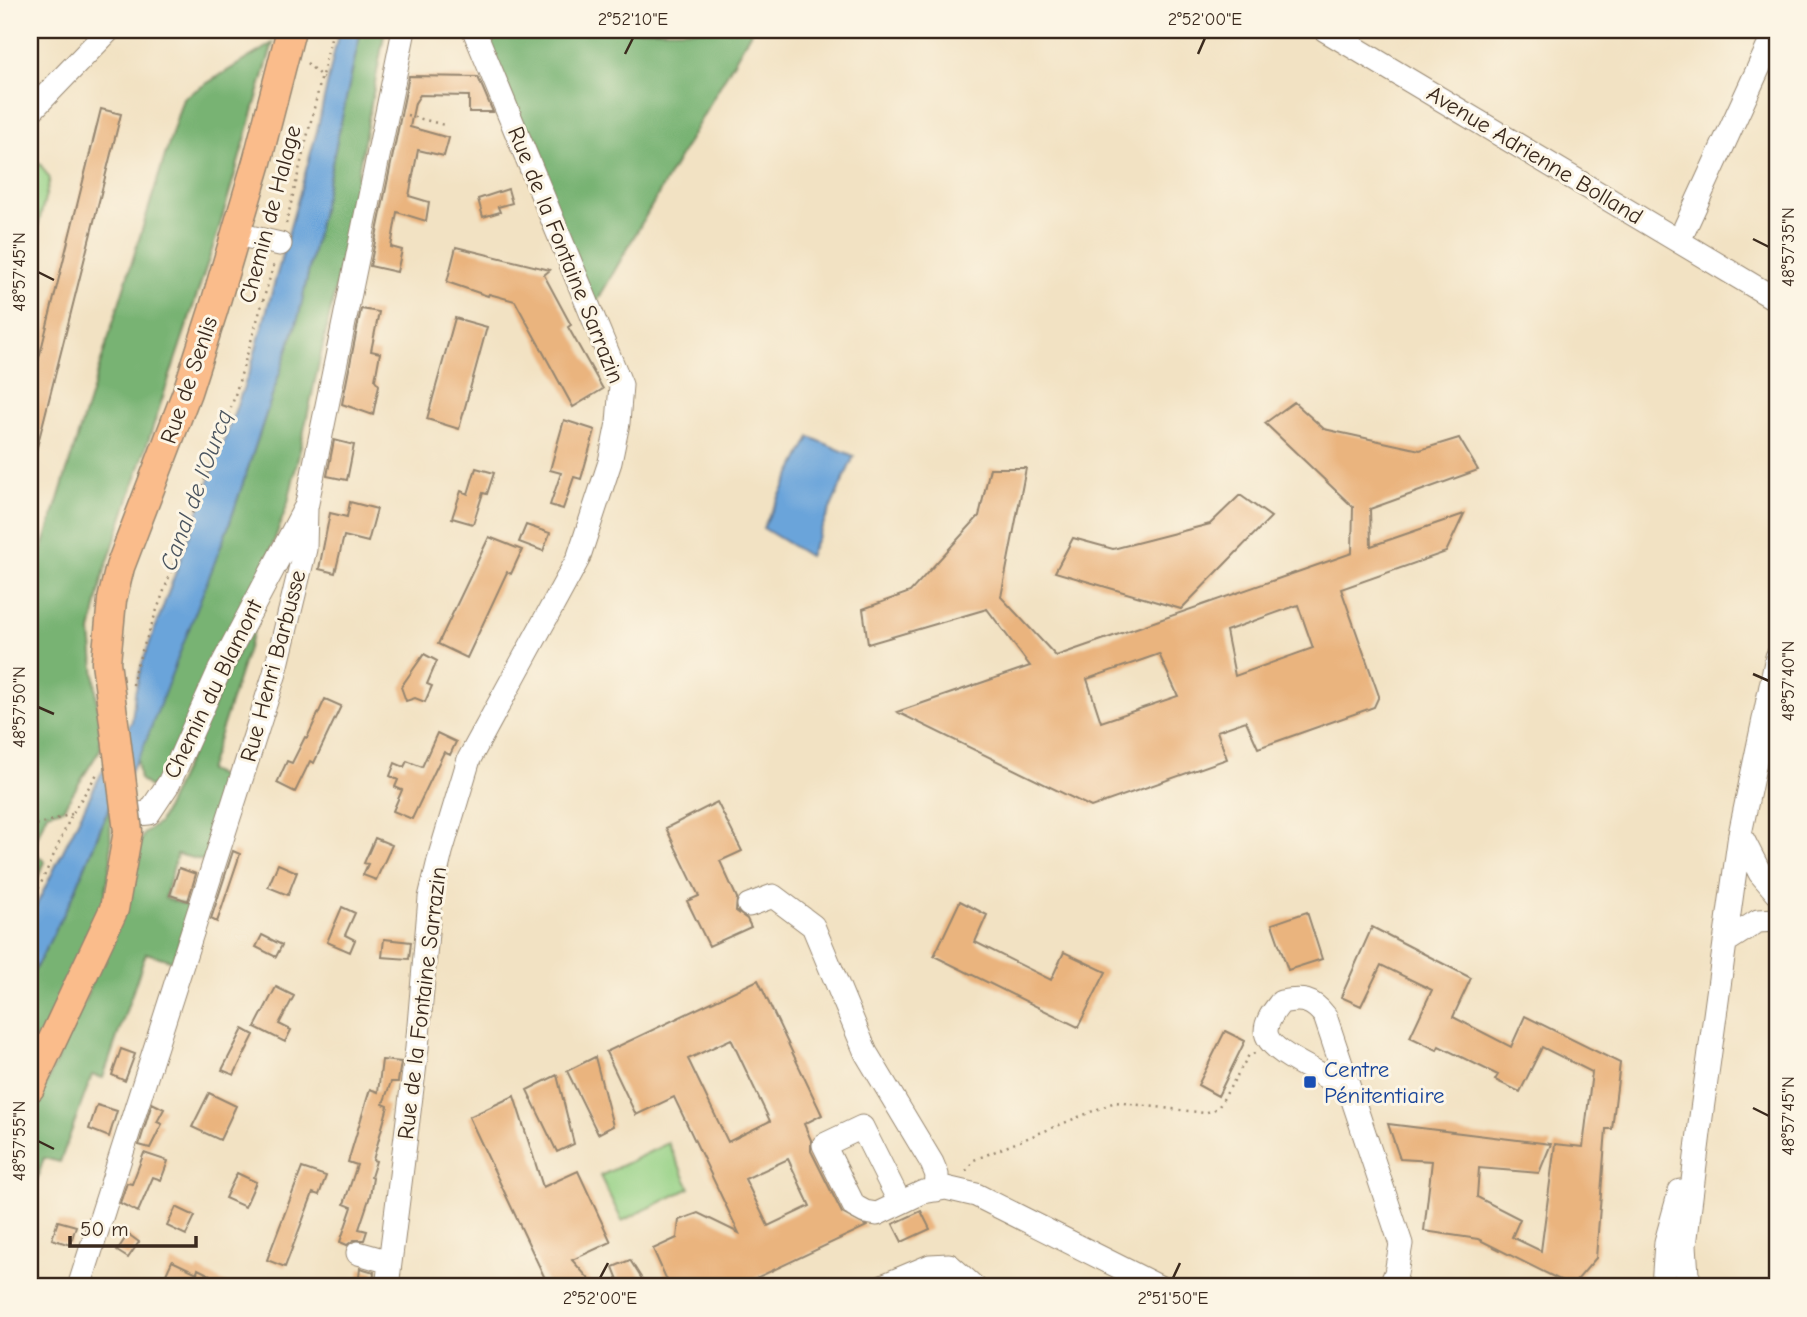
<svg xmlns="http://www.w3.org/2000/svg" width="1807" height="1317" viewBox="0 0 1807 1317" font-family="'Comic Neue',sans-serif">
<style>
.green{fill:#96d186;stroke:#687e52;stroke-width:2}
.forest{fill:#78b373;stroke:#5a6e48;stroke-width:2}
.water{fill:#6aa4da;stroke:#52677c;stroke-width:2}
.building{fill:#eab47e;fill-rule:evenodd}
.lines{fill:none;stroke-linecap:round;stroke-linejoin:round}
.minor-casing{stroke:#968670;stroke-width:25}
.major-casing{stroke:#968670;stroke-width:31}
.path{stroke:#968670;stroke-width:2.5;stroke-dasharray:2 5;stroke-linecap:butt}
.minor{stroke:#fff;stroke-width:23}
.major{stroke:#fabc8b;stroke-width:28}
.major-bridge-casing{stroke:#968670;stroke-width:31;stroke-linecap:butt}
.major-bridge{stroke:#fabc8b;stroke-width:28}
.ticks{fill:none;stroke:#3b2a1e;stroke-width:2.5}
.transit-dot{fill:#1a4fb4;stroke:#fcf5e5;stroke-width:2.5}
.labels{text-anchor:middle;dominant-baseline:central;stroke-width:6;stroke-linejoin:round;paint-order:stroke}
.street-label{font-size:23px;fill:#3b2a1e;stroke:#fcf5e5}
.transit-label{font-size:23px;fill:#164399;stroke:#fcf5e5;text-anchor:start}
.water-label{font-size:24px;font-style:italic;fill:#4b5560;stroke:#fcf5e5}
.neatline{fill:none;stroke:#3b2a1e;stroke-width:2.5}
.ticks-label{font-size:18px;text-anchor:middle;fill:#3b2a1e}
</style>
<rect width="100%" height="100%" fill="#fcf5e5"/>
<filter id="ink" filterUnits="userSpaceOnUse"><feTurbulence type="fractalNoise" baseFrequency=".0143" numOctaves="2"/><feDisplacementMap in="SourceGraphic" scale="14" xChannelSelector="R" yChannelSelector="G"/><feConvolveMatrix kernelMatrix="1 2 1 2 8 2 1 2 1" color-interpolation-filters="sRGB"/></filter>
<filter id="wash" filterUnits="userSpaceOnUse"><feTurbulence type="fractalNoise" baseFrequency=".00686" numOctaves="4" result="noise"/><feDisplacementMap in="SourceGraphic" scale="28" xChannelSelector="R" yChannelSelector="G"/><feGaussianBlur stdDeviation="1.57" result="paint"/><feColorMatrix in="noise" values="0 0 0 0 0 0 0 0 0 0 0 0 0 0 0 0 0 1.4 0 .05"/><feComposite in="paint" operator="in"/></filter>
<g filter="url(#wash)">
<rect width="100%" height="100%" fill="#f2e2c3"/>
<path class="green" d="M30,162l10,2 10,15 -20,78z
M668,1143l22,45 -68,33 -22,-45z"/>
<path class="forest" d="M361,30h24l-45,238 -52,235 -22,60 -106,219 -10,5 -10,-7 -3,-21 92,-234 70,-210z
M472,30h280l-161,282z
M273,43l-55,189 -116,347 -11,53 10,116 -38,61 -16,4 -15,37 13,12 -15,31v-270l11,-22 -9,-18 151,-485z
M269,584l-61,187 24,10 -27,80 -28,-7 -12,44 26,9 -18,54 -27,-8 -43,125 -11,-3 -32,87 -16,-4 -14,43v-83l56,-120 52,-153 7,-13 14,-9z
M110,806l1,54 -7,43 -74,157v-81l43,-84z"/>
<path class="water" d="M339,30h22l-62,285 -70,210 -87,226 -35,61 -34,84 -43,83v-61l70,-142 32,-55 3,-28 7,-29 109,-297 66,-236z
M810,437l44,19 -45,100 -46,-28z"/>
<g id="blocks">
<path class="building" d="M409,76l69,1 15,35h-24v-16l-49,-1 -5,8 -5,24 39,11 -5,18 -26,-6 -9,46 20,6 -3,19 -29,-9 -6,35 11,3 -5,22 -27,-6z
M101,109l20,5 -86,341 -5,-1v-60z
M508,189l4,14 -14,4 2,5 -17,5 -5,-18z
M456,247l94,23 -6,5 27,50 -3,2 35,62 -30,18 -58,-106 -26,-7 -1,2 -41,-14z
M361,309l18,3 -8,39 9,2 -5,27 4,5 -6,30 -31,-11z
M455,318l32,9 -28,102 -32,-10z
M1294,402l30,27 96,21 39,-12 19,32 -108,39 1,37 93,-32 -18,38 -105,37 38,107 -5,11 -116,41 -12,-27 -29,10 10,28 -136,48 -194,-95 133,-46 -43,-57 -119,35 -5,-35 47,-17 69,-76 11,-48h36l-25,129 55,59 296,-103 1,-46 -88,-84zM1298,605l15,43 -78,28 -9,-45zM1159,654l19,42 -77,26 -14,-43z
M564,420l31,10 -14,49 -7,-2 -11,32 -13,-4 11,-32 -11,-3z
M334,440l20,5 -7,35 -20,-4z
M476,468l18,5 -7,21 -4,-1 -10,31 -21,-6 9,-27 7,3z
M1240,495l31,22 -90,92 -126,-37 18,-34 40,11 97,-25z
M350,502l27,7 -9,33 -24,-6 -9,37 -16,-4 11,-56 17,4z
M526,525l24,8 -7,18 -24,-9z
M489,537l33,13 -11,24 -4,-2 -40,86 -29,-14z
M424,654l13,7 -10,23 5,2 -7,16 -10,-4 -9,3 -5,-14z
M325,699l16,7 -27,57 -4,-2 -15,31 -18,-9 10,-22 5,2 13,-26 2,1z
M437,733l19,9 -6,13 -6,-3 -32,67 -19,-8 9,-21 -7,-3 3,-7 -8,-4 5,-13 9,4 3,-6 15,6z
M717,802l25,49 -22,10 17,37 -1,13 11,8 4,8 -42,19 -22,-45 12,-5 -33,-68z
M375,838l17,7 -16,35 -13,-5 5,-11 -4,-1z
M233,851l7,3 -23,68 -6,-3z
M278,864l19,8 -9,23 -20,-8z
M179,868l17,6 -8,27 -18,-6z
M960,901l27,14 -12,27 76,38 13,-28 42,20 -28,55 -144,-71z
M342,907l13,6 -10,22 10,5 -5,12 -23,-10z
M1307,912l15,47 -34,11 -16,-46z
M1372,927l99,51 -18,39 58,30 14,-31 95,47 -8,66h-6l-10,129 -24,28 -94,-47 -54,-8 8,-70 -32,-2 -12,-35 163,20 -12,29 -60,-5 -2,29 43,22 -8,18 29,14 14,-107 28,3 9,-75 -50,-25 -22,45 -25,-12 3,-5 -59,-29 -2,4 -27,-13 22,-47 -51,-25 -20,41 -20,-9z
M262,935l20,10 -6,12 -20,-10z
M384,939l27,3 -2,17 -27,-2z
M758,980l64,135 -18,9 7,16v11l31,62 25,13 -130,61h-67l-17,-38 24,-11 2,-18 19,-7 41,20 -65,-136 -38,18 -30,-63zM731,1039l39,82 -42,21 -40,-83zM788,1159l22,47 -42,20 -23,-47z
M276,987l18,9 -15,28 12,6 -6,12 -30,-15z
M243,1029l11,6 -20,40 -12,-5z
M1225,1031l20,10 -27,55 -20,-11z
M121,1049l14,5 -10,27 -13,-6z
M595,1057l18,69 -15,8 -31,-63z
M382,1060l19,2 -3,20h-7l-8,22 5,2 -15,54 3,1 -5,16 2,1 -3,18 -11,33 8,2 -3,9h-10l-7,5 -7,-3 12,-35 -8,-3 13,-39 -9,-3 22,-73 8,3z
M557,1075l17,69 -17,8 -30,-62z
M209,1093l27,13 -16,34 -28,-13z
M514,1096l29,91 35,-16 33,71 -39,18 24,27h-47l-80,-170z
M152,1103l12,6 -7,13 5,2 -12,24 -11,-3z
M97,1105l20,6 -8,26 -20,-8z
M144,1153l24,8 -7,19 -8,-3 -15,35 -18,-9 7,-20 5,1z
M302,1168l24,8 -7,19 -6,-2 -28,74 -18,-7z
M237,1173l19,9 -11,25 -20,-9z
M176,1207l19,9 -9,19 -19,-9z
M921,1211l9,18 -28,13 -9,-18z
M58,1221l18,5 -6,19 -18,-6z
M128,1234l11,8 -11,16 -11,-7z
M630,1260l17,27h-26l-8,-20z
M172,1261l25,12 1,-4 36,18h-58l-13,-6z
M360,1268l14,4 -1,15h-15z"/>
</g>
</g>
<g filter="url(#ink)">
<use href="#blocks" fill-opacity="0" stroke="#968670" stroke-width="2"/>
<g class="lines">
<defs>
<path id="minor" d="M1325,30l452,270
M30,112l79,-82
M237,234l43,10
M1679,241l97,-211
M126,815l23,-2 20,-30 51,-114 84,-159
M1740,834l20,39 17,20
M749,905l24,-9 40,30 53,127 66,110 5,12 -1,15
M1725,942l33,-21 19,-1
M1349,1088c-19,-10 -83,-36 -83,-57 0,-11 9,-21 15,-29 21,-4 31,-3 44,14l76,228 -5,29 -6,14
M899,1201l-37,-74 -38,18 30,61 11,6 12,2 46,-22 23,-4 30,7 183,92
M358,1253l32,9
M79,1287l196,-614 30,-124 1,-41 98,-478
M387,1287l30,-239 13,-150 11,-46 28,-93 109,-200 32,-97 8,-39 3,-38 -147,-355
M880,1287l50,-21 19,-1 25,22
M1663,1287l3,-45 14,-51
M1693,1287l-6,-12 -2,-30 16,-128 39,-283 37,-177"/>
<path id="major" d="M115,730l-9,-68 6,-62 8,-33 67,-175 26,-81 44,-149 34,-132
M30,1088l84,-179 14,-78"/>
</defs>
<use href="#minor" class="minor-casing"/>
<use href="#major" class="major-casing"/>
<path class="path" d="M307,63l16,15
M407,115l37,10
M286,224l47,-194
M30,610l4,-9
M133,685l2,-15 97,-265 42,-141
M30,827l42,-13
M30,908l42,-94 25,-40
M966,1171l8,-11 141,-58 90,11 13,-5 31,-53 7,-2"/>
<use href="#minor" class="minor"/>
<use href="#major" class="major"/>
<defs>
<path id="major-bridge" d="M115,730l13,101"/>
</defs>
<use href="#major-bridge" class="major-bridge-casing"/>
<use href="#major-bridge" class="major-bridge"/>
</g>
</g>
<path class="ticks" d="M625,54l8,-16M1198,54l7,-16M1753,239l16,8M38,272l16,8M1753,674l16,7M38,707l16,7M1753,1108l16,8M38,1141l16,8M600,1278l8,-15M1173,1278l7,-15"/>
<rect class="transit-dot" x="1303" y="1075" width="14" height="14" rx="3.5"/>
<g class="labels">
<g class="street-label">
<text transform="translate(1535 155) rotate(31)">Avenue Adrienne Bolland</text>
<text transform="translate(270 214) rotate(-75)">Chemin de Halage</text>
<text transform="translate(566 255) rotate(68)">Rue de la Fontaine Sarrazin</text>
<text transform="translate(189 380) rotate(-71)">Rue de Senlis</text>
<text transform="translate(273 666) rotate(-75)">Rue Henri Barbusse</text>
<text transform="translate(213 689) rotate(-64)">Chemin du Blamont</text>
<text transform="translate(422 1003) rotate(-83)">Rue de la Fontaine Sarrazin</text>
</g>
<g class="transit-label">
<text x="1324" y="1069">Centre<tspan x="1324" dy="26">Pénitentiaire</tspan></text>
</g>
<g class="water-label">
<text transform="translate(196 490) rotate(-70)">Canal de l'Ourcq</text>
</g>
</g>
<rect width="1807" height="1317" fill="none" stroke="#fcf5e5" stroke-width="77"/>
<path d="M70 1236v10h126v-10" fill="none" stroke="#3b2a1e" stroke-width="3.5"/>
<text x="80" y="1236" font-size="21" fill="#3b2a1e" stroke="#fcf5e5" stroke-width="5" paint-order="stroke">50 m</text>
<rect x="38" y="38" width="1731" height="1240" class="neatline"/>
<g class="ticks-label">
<text x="633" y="25">2°52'10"E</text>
<text x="1205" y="25">2°52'00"E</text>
<text transform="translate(1788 247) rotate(-90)" y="6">48°57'35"N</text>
<text transform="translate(19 272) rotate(-90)" y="6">48°57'45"N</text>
<text transform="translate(1788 681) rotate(-90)" y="6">48°57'40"N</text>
<text transform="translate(19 707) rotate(-90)" y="6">48°57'50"N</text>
<text transform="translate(1788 1116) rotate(-90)" y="6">48°57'45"N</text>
<text transform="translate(19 1141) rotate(-90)" y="6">48°57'55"N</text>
<text x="600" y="1304">2°52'00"E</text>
<text x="1173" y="1304">2°51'50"E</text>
</g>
</svg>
